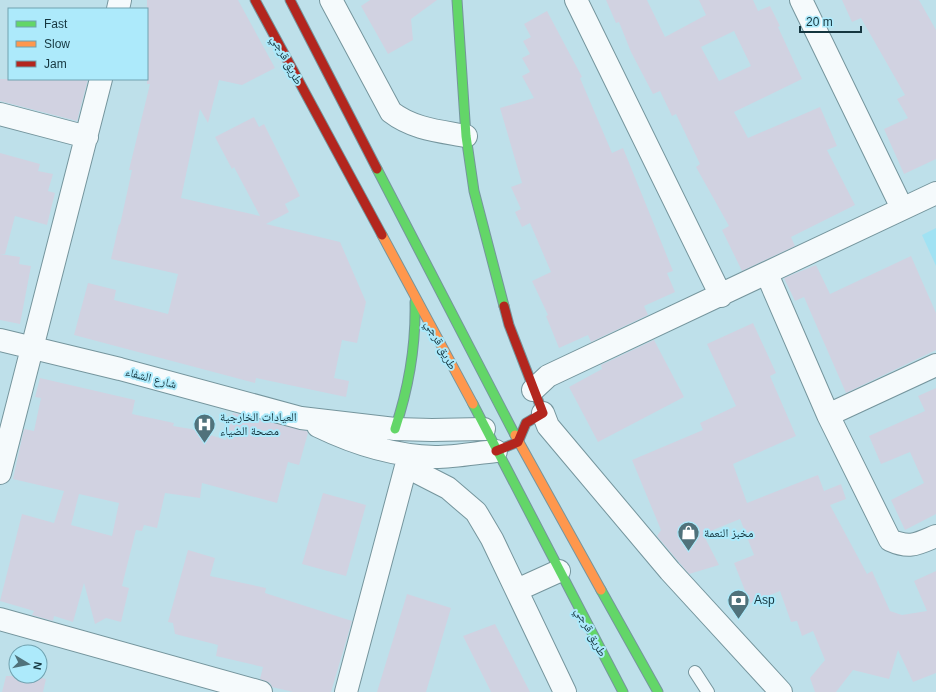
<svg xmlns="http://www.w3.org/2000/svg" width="936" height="692" viewBox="0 0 936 692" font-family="Arial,'Noto Naskh Arabic',sans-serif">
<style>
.built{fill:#a1e2f3}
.building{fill:#d1d2e1;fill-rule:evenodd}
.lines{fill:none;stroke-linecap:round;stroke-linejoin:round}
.lane-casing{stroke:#75959d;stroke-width:14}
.street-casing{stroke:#75959d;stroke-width:24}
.fast-casing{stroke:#75959d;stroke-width:11}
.slow-casing{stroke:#75959d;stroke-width:11}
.jam-casing{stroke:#75959d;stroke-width:11}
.lane{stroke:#f5fafc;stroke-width:12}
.street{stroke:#f5fafc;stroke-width:22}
.fast{stroke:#63d668;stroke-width:9}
.slow{stroke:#ff974d;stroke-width:9}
.jam{stroke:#b3261e;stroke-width:9}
.labels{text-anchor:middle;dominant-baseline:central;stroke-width:4;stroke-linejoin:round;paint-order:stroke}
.street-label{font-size:12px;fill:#15363f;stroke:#adeafb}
.poi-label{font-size:12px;fill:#15363f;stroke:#adeafb;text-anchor:start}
</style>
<rect width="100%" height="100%" fill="#bee0ea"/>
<path class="built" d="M936,228v38l-14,-31z"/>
<path class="building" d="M147,0h91l37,68 -33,17 -23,-5 -11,43 -8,-14 -19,89 79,18 -26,-49 -2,2 -17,-32 39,-20 5,10 5,-3 36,72 -15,8 4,8 -23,12 74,18 26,60 -9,41 -15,-3 -8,38 15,3 -3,16 -90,-19 -1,5 -181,-48 14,-52 28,7 -2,10 54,14 10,-40 -67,-15 8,-35 1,1 12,-55h-3l21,-86h-3z
M370,0h67l-26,19 2,21 -25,14 -27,-48z
M606,0h41l18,37 41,-22 -7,-15h54l5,11 12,-5 10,20 -2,1 24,52 -68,33 14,26 72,-31 17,39 -10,4 28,55 -64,32 4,9 -53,25 -20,-41 7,-4 -33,-59 4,-3 -24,-50 -4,2 -12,-25 -7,3 -22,-42 -12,-30 -3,1zM734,31l17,35 -32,15 -18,-34z
M842,0h77l17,30v129l-32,15 -20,-45 24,-11 -11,-19 8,-4 -44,-77 -9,4z
M547,11l35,66 -2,1 32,75 11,-5 50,123 -6,2 8,19 -31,14 4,9 -57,27 -3,-7 -29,13 -13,-32 2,-1 -16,-34 19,-9 -21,-49 -8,4 -7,-15 6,-3 -10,-22 11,-4 -22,-75 34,-10 -12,-22 8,-4 -8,-14 8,-4 -7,-13 8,-4 -7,-13z
M0,79h88l-11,42 -77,-20z
M0,153l40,11 -2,7 15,3 -5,17 7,2 -8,32 -32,-9 -10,38h-5z
M0,254l20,3 -1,7 12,2 -11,58 -20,-4z
M911,256l25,57v37l-90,43 -42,-96 -9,4 -11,-23 32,-13 14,29z
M753,323l23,50 -6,3 26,60 -63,28 14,39 71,-28 6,16 17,-7 5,15 -16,6 37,69 5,-3 18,40 12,4 25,-4 -13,-30 22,-10v102l-23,9 -15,-32 -9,29 -36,-9 -17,22h-21l-5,-14 15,-18 -12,-29 -11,5 -5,-15 -6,1 -11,-31 -30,12 -16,-40 20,-8 -14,-36 -37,15 16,31 -30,9 -32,-38 4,-6 -29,-70 71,-30 -3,-7 36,-17 -29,-62z
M654,340l30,57 -86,45 -29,-55 33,-18 -1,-4z
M40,378l95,22 -3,14 42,9 -1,3 18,3 35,11 7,-27 74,18 1,2 -9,32 -11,-3 -11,41 -75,-20 -2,15 -35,-5 -8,35 -13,-3 -2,6 -6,-1 -14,56 7,2 -8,34 -15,-4 -11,6 -11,-41 -11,39 -19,-6 -1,5 -21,-6 2,-4 -34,-10 22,-87 32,9 10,-32 -51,-12 11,-50 10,2 7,-33 -6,-1zM79,494l40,9 -7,33 -41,-11z
M936,388v126l-31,16 -14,-30 33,-17 -14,-31 -29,12 -12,-28 56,-25 -7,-15z
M323,493l43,12 -20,71 -44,-12z
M188,550l27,8 -5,18 56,12 -1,5 87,28 -21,71h-38l-21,-5 -2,-4 -10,-4 3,-12 -47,-11 2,-11 -43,-11 -2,-11 -5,-1z
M407,594l44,14 -25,84h-49z
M495,624l35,68h-39l-28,-56z
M6,676h29l11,3 -3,13h-41z"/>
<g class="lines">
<defs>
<path id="lane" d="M695,672l13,20"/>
<path id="street" d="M331,0l60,112c22,17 48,19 75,24
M576,0l145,296
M801,0l101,208
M118,9l2,-9
M0,114l87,23
M767,274l61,141 62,125c20,9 27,4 46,-4
M0,340l120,29 181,49 94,11 37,1 52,-1
M533,390l15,-14 388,-183
M543,413l5,13 122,145 111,121
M828,415l108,-50
M318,426c37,18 76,30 117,31 20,0 41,-4 61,-6
M407,467l41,21 28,24 16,27 73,153
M0,473l101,-394
M517,590l42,-19
M0,619l261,73
M346,692l63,-237"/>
<path id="fast" d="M457,0l9,136 8,55 30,115
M377,169l138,266
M473,404l150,288
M395,429c14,-42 21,-83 20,-127
M601,590l57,102"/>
<path id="slow" d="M382,235l91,169
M515,435l86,155"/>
<path id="jam" d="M255,0l127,235
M290,0l87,169
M496,451l22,-9 8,-19 17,-10 -34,-88 -5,-19"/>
</defs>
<use href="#lane" class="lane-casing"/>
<use href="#street" class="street-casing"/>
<use href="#fast" class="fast-casing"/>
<use href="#slow" class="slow-casing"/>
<use href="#jam" class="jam-casing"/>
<use href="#lane" class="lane"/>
<use href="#street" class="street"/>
<use href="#fast" class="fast"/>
<use href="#slow" class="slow"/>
<use href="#jam" class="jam"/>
</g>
<defs>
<symbol id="hospital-pin" viewBox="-11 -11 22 30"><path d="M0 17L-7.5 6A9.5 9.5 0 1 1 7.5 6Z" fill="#50727b" stroke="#adeafb"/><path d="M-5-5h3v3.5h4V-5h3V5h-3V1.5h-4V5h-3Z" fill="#fff"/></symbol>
<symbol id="shop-pin" viewBox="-11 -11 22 30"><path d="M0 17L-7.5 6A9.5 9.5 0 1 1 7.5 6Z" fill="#50727b" stroke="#adeafb"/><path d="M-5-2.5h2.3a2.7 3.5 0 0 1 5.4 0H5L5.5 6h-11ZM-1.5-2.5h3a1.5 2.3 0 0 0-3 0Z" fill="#fff"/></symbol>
<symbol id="bank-pin" viewBox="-11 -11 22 30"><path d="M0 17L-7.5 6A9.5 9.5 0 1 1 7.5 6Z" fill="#50727b" stroke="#adeafb"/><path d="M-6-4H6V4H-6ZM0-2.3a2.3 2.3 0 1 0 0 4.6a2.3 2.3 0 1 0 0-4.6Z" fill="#fff"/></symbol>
</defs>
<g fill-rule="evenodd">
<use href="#hospital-pin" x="192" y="412" width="25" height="34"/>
<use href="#shop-pin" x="676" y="520" width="25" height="34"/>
<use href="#bank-pin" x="726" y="588" width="25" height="34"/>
</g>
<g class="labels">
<g class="street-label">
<text transform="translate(287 60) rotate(62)">طريق قرجي</text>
<text transform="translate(441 345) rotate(62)">طريق قرجي</text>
<text transform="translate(151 378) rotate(15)">شارع الشفاء</text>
<text transform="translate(591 632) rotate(62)">طريق قرجي</text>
</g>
<g class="poi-label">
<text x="220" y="417">العيادات الخارجية<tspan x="220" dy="14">مصحة الضياء</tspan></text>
<text x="704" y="533">مخبز النعمة</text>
<text x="754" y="600">Asp</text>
</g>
</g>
<rect x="8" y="8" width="140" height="72" fill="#adeafb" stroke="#70a2b0"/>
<rect x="16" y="21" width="20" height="6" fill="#63d668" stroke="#70a2b0"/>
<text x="44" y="28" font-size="12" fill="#15363f">Fast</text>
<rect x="16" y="41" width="20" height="6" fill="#ff974d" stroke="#70a2b0"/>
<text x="44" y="48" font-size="12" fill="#15363f">Slow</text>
<rect x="16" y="61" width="20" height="6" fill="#b3261e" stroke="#70a2b0"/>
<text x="44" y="68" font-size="12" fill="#15363f">Jam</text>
<g transform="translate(28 664) rotate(100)"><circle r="19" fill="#adeafb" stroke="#70a2b0"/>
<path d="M0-3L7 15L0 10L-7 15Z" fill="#50727b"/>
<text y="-6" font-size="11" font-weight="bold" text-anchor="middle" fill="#15363f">N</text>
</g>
<path d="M800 26v6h61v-6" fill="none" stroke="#15363f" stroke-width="2"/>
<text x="806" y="26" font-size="12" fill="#15363f" stroke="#adeafb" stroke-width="3" paint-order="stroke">20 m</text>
</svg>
